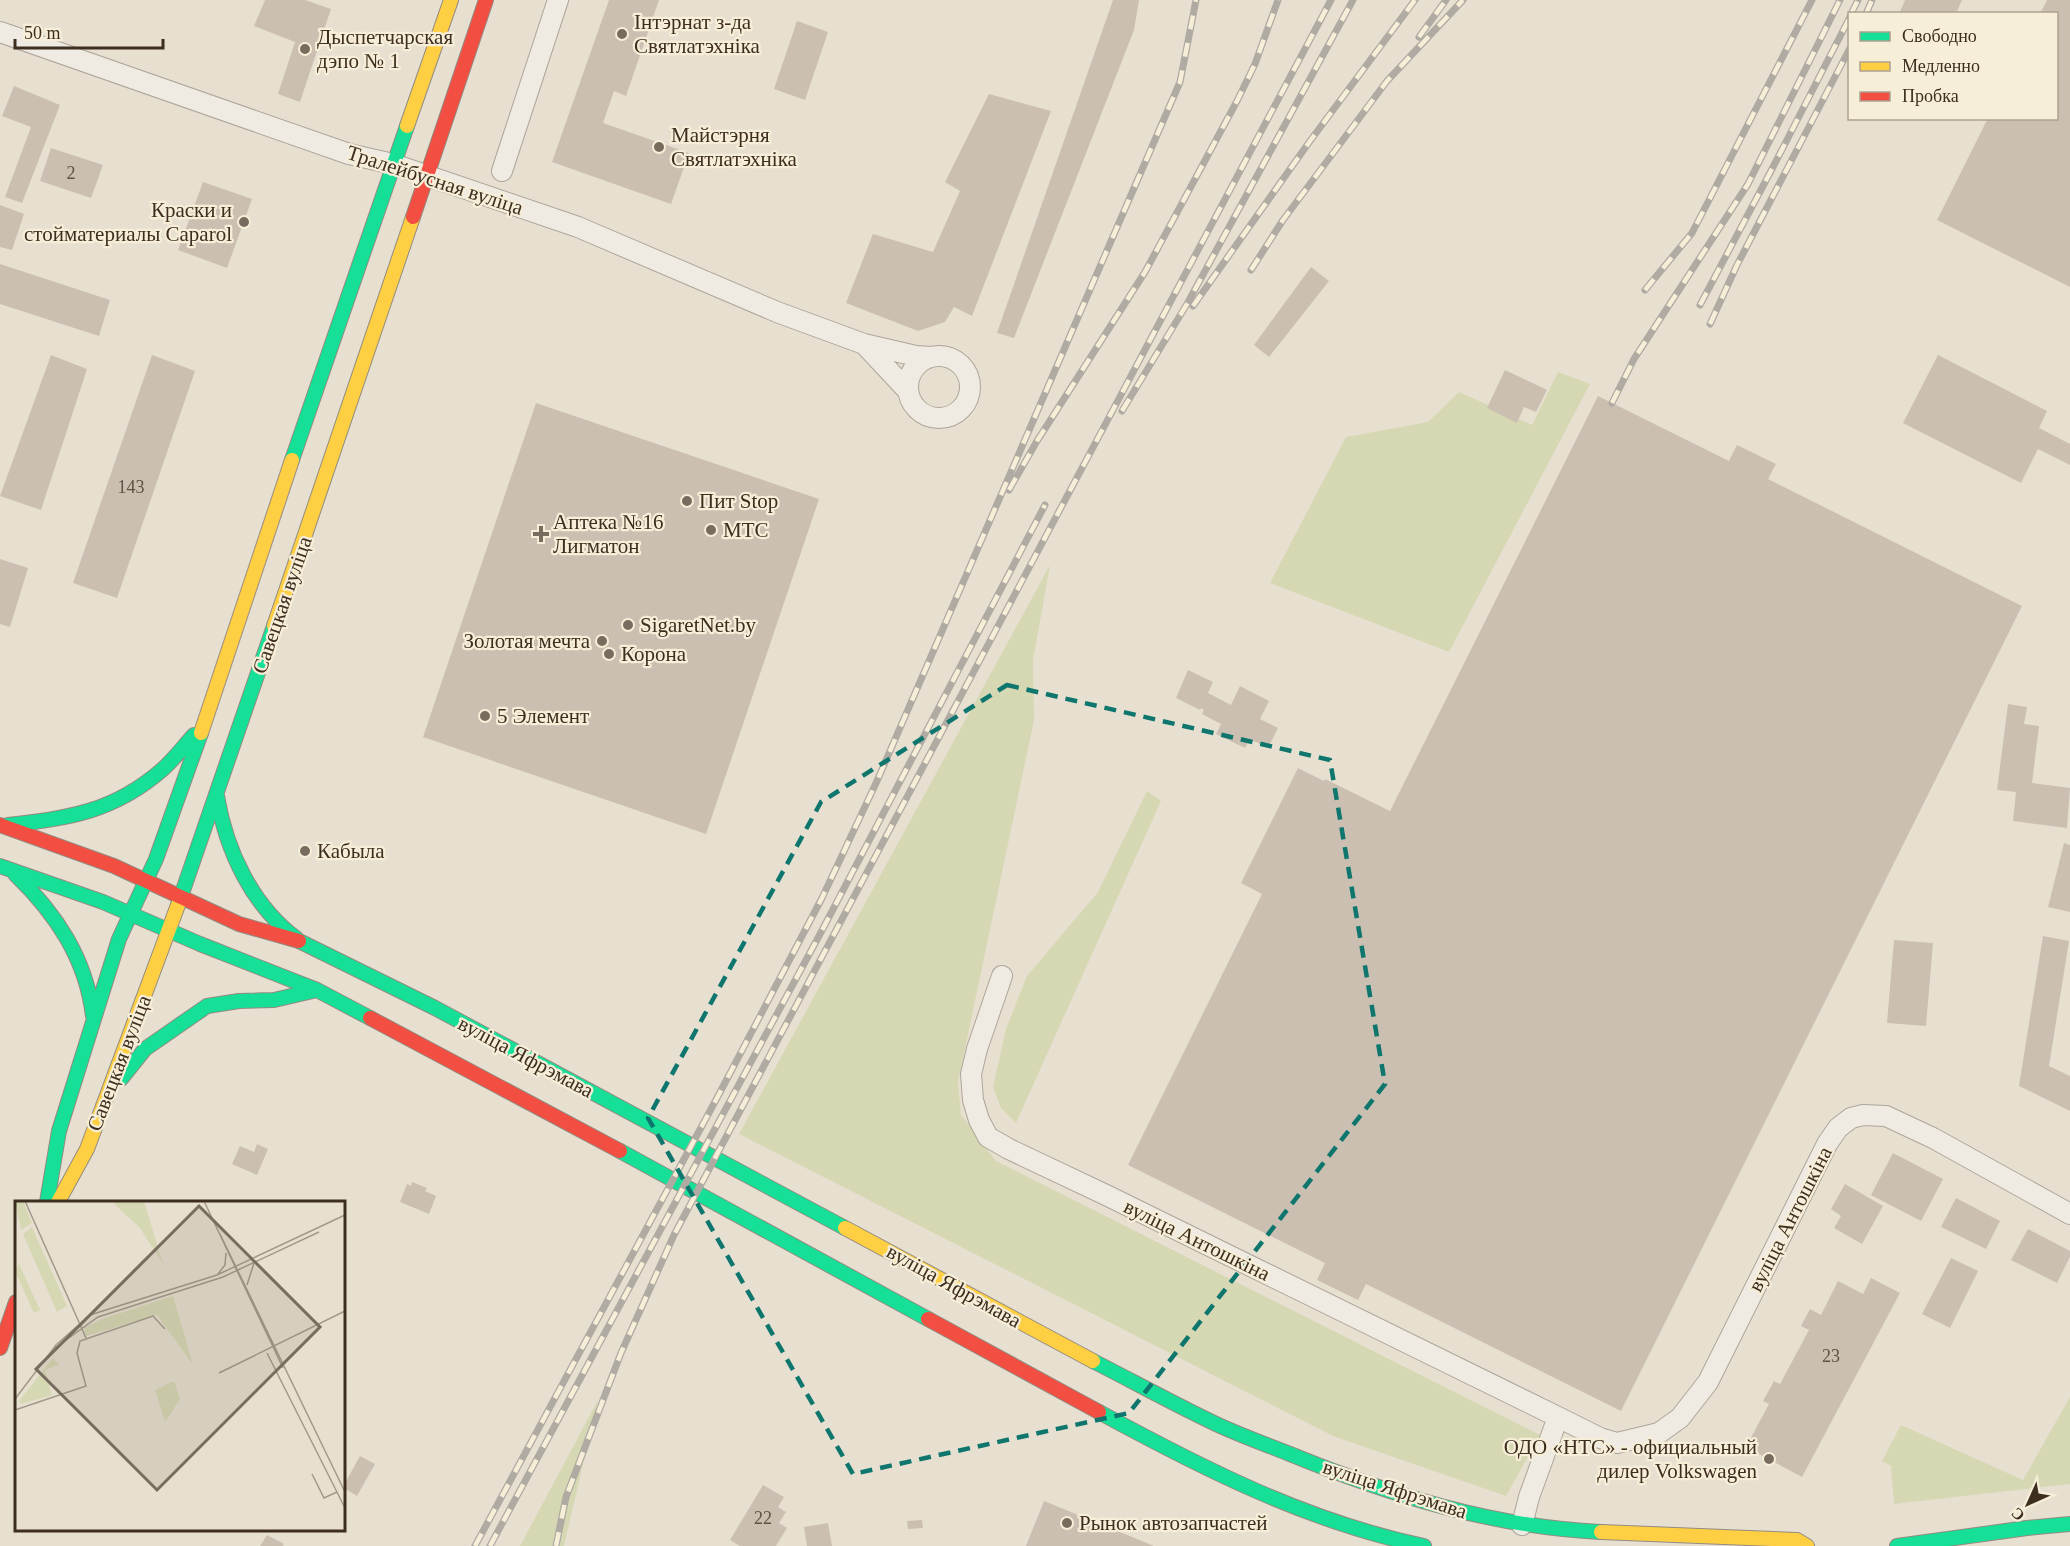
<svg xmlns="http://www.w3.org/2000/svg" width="2070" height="1546" viewBox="0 0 2070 1546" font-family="Georgia,serif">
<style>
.green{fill:#d6d7b3}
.building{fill:#cbbfb2}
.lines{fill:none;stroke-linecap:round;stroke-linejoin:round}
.street-casing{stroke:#ada599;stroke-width:22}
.fast-casing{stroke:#928b80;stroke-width:16}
.slow-casing{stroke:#928b80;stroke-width:16}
.jam-casing{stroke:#928b80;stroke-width:16}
.street{stroke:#efebe3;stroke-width:20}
.fast{stroke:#16e098;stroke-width:14}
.slow{stroke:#ffcf43;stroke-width:14}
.jam{stroke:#f24e42;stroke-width:14}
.rail-casing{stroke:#afaaa2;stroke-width:7}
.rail{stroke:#f7eed8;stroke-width:4.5;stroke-dasharray:14;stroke-linecap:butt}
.marked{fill:none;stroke:#0f766e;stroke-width:4.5;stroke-dasharray:12 8;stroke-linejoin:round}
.poi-dot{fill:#786c5e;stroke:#f7eed8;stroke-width:2}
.labels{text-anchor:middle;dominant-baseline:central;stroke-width:4.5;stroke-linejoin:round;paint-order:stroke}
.number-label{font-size:18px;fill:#605244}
.poi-label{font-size:21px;fill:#3d2e20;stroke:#f7eed8;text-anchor:start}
.street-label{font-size:21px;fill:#3d2e20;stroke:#f7eed8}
.inset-road{fill:none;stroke:#a3998a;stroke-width:1.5}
.view{fill:#786c5e;fill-opacity:0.15;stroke:#786c5e;stroke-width:3}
.inset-edge{fill:none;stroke:#3d2e20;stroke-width:3}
</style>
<rect width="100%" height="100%" fill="#e7e0d1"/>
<path class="green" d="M1558,372l32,12 -141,268 -179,-69 76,-146 82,-15 31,-30 73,33z
M1050,565l-17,95 1,60 -76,362 3,33 35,46 544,274 -34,61 -173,-60 -594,-302z
M1147,791l14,10 -145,322 -15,-15 -8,-21 13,-58 21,-53 71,-84z
M2070,1397v87l-176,20 -3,-38 -9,-5 19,-36 122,55z
M598,1400l-34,146h-44z"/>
<path class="building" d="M265,0h40l26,9 -31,93 -22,-8 17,-52 -41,-16z
M609,0h50l-33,96 -12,-5 -11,32 86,30 -18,51 -119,-42z
M1113,0h26l-5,30 -120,308 -17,-5z
M1905,0h57l-6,14h-57z
M2047,0h23v287l-133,-67 51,-102h68v-104h-16z
M797,21l31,11 -23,68 -31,-11z
M14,86l46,19 -38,98 -17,-6 26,-70 -29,-11z
M989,94l62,17 -79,205 -18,-9 -9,15 -27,9 -72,-28 27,-69 60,18 27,-61 -15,-9z
M51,148l52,17 -12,33 -51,-17z
M203,182l49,17 -25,69 -49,-18z
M0,205l24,9 -12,36 -12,-3z
M0,264l110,36 -11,36 -99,-32z
M1311,267l18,14 -60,76 -15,-12z
M51,355l36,14 -46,141 -41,-14z
M152,355l43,16 -78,227 -44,-15z
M1938,355l109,56 -8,17 31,16v21l-32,-16 -17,34 -118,-60z
M1505,370l42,20 -11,22 -12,-5 -7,16 -30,-15z
M1598,396l131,65 8,-16 39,19 -8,15 254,127 -401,805 -255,-127 -8,16 -41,-20 8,-17 -197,-98 134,-271 -21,-11 57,-115 26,13 1,-2 65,32z
M536,403l283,96 -113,335 -283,-97z
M0,559l28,9 -18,59 -10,-3z
M1188,670l25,12 -5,11 23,12 9,-19 29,15 -9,18 18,9 -10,20 -18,-9 -5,9 -29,-14 5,-10 -19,-10 2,-4 -3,-2 -1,2 -24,-12z
M2008,704l19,3 -3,17 15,2 -7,57 38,5 -3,40 -54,-7 3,-29 -19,-2z
M2064,843l6,2v67l-22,-5z
M2043,936l26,5 -20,125 21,10v35l-51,-25z
M1894,940l39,3 -7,83 -39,-3z
M257,1144l11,5 -11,26 -25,-11 8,-18 14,6z
M1893,1153l50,26 -22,42 -50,-26z
M412,1182l15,6 -2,3 11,5 -7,18 -29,-12 7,-18 4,2z
M1845,1184l38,22 -21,38 -28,-16 7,-12 -10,-7z
M1956,1198l44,23 -14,28 -45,-22z
M2028,1229l42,22v6l-13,26 -46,-23z
M1951,1258l27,13 -28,57 -28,-14z
M1871,1278l29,15 -98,184 -56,-30 23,-43 -6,-3 11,-20 6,3 29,-54 -8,-4 9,-17 11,6 17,-34 25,13z
M360,1456l15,8 -18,32 -13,-8v-3z
M763,1485l21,12 -6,10 8,5 -7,11 8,5 -11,18h-36l-10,-6z
M1044,1501l110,45h-128z
M922,1520l1,8 -15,1 -1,-8z
M828,1523l4,23h-25l-3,-19z
M267,1535l17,9 -1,2h-23z"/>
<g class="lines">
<defs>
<path id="street" d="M0,32l349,122 44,10 185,63 199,85 87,32 52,12 15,1
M502,171l56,-171
M864,344l44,47
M908 387a31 31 0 1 1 62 0a31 31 0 1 1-62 0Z
M1002,976l-25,73 -6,25 2,26 6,20 9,17 21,12 97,46 452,222 42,21 17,5 42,-10 21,-15 28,-36 119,-238 11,-16 13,-10 12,-3 23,1 47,22 137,76
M1522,1525l7,-28 29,-80"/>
<path id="fast" d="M292,460l115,-334
M217,796c9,54 35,110 80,143
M8,825c61,-7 106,-13 155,-56 11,-10 21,-23 31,-34
M0,866l103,36 97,42 117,46 53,28
M15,874c41,40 71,84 78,142
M178,905l96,-279
M299,941l136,67 410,220
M121,1079l24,-30 62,-43 32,-5 35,-1 43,-10
M620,1151l308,168
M47,1202l12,-71 60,-192 37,-80 45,-126
M1093,1361c41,21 81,43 121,62 25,12 51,21 76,31 100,41 203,73 311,78
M1099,1412c103,56 209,110 325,134
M1897,1546l130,-18 43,-4"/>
<path id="slow" d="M407,126l44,-126
M274,626l139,-409
M201,733l91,-273
M58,1202l29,-53 91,-244
M845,1228l248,133
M1601,1532l196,8 10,6"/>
<path id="jam" d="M413,217l73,-217
M0,825l114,41 125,58 60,17
M370,1018l250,133
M928,1319l171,93
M0,1348l16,-46"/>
</defs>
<use href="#street" class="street-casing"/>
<use href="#fast" class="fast-casing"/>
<use href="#slow" class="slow-casing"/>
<use href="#jam" class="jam-casing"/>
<use href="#street" class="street"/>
<use href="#fast" class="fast"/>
<use href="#slow" class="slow"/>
<use href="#jam" class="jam"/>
<defs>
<path id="rail" d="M1851,14l7,-14
M1866,14l6,-14
M1419,37l27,-37
M1251,270l32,-50 104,-139 76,-81
M1645,290l47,-57 120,-233
M1700,305l72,-136 78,-152
M1193,306l117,-165 105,-141
M1710,324l27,-59 113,-217
M1612,403l22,-44 114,-175 92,-184
M1122,411l65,-107 166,-304
M1009,490l28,-49 108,-169 92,-171 18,-37 23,-64
M475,1546l242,-448 105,-200 55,-117 303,-699 16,-82
M490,1546l329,-610 226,-431
M556,1546l10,-49 55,-144 53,-118 657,-1235"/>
</defs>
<use href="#rail" class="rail-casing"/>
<use href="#rail" class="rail"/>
</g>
<path class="marked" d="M1007,685l323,75 55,324 -256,329 -276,61 -205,-356 173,-316z"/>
<g class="poi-dot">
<circle cx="622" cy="34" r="6"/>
<circle cx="305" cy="49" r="6"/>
<circle cx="659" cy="147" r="6"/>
<circle cx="244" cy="222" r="6"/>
<circle cx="687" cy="501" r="6"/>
<circle cx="711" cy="530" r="6"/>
<path d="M538 525h6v6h6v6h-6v6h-6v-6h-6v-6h6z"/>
<circle cx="628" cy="625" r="6"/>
<circle cx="602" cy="641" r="6"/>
<circle cx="609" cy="654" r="6"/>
<circle cx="485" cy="716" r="6"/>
<circle cx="305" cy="851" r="6"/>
<circle cx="1769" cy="1459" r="6"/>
<circle cx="1067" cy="1523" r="6"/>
</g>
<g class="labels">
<g class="number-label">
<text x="71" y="173">2</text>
<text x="131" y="487">143</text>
<text x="1831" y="1356">23</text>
<text x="763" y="1518">22</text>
</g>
<g class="poi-label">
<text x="634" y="22">Інтэрнат з-да<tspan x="634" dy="24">Святлатэхніка</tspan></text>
<text x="317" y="37">Дыспетчарская<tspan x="317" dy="24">дэпо № 1</tspan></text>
<text x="671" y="135">Майстэрня<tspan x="671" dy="24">Святлатэхніка</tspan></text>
<text x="232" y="210" text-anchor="end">Краски и<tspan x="232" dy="24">стойматериалы Сaparol</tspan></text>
<text x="699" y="501">Пит Stop</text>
<text x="553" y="522">Аптека №16<tspan x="553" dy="24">Лигматон</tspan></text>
<text x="723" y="530">МТС</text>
<text x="640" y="625">SigaretNet.by</text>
<text x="590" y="641" text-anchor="end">Золотая мечта</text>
<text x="621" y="654">Корона</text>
<text x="497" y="716">5 Элемент</text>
<text x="317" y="851">Кабыла</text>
<text x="1757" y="1447" text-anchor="end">ОДО «НТС» - официальный<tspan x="1757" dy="24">дилер Volkswagen</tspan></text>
<text x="1079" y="1523">Рынок автозапчастей</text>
</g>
<g class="street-label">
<text transform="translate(435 180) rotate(18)">Тралейбусная вуліца</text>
<text transform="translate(282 605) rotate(-71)">Савецкая вуліца</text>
<text transform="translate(526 1057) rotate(28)">вуліца Яфрэмава</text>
<text transform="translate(119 1063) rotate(-69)">Савецкая вуліца</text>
<text transform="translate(1790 1219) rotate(-63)">вуліца Антошкіна</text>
<text transform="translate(1197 1240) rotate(26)">вуліца Антошкіна</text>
<text transform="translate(954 1286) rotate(29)">вуліца Яфрэмава</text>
<text transform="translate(1395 1489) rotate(18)">вуліца Яфрэмава</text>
</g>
</g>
<g transform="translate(15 1201)">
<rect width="330" height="330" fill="#e7e0d1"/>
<path d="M0,0h8l9,22 -11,7zM96,0h33l19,63 -23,-36zM17,26l35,79 -10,6 -34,-78zM4,63l21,46 -6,3 -19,-42zM158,95l20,69 -36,-50 -71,21 -2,-8 18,-9zM38,157l6,7 -14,5 7,25 -31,9 -2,-3zM159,180l6,18 -15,23 -10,-32z" fill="#d6d7b3"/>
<path class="inset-road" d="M10,0l61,137M189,0l79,167M205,33l125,258M203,73l7,-9 1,-12M232,84l7,-22M40,147l43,-31 125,-40 96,-45M252,152l78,155M204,172l126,-62M0,198l41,-54 34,-30 127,-40 128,-60M0,209l71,-24 -9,-33 3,-12 73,-25 12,13M297,273l12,24 13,-6"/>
<path class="view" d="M184,5l121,121 -163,163 -121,-121z"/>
<rect width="330" height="330" class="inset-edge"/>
</g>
<rect x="1848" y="12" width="210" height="108" fill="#f7eed8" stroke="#ada18e" stroke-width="1.5"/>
<rect x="1860" y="32" width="30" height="9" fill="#16e098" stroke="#ada18e" stroke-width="1.5"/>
<text x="1902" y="42" font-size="18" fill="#3d2e20">Свободно</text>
<rect x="1860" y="62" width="30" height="9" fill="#ffcf43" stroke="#ada18e" stroke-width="1.5"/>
<text x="1902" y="72" font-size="18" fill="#3d2e20">Медленно</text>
<rect x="1860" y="92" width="30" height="9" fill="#f24e42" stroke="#ada18e" stroke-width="1.5"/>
<text x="1902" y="102" font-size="18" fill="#3d2e20">Пробка</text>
<g transform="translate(2028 1504) rotate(225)" stroke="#f7eed8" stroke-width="4.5" paint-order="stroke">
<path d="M0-4.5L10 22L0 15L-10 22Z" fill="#3d2e20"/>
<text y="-9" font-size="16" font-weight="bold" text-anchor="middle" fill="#3d2e20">С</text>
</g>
<path d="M15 39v9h148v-9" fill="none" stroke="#3d2e20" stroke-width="3"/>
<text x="24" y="39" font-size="18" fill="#3d2e20" stroke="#f7eed8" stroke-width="4.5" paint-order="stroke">50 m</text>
</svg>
